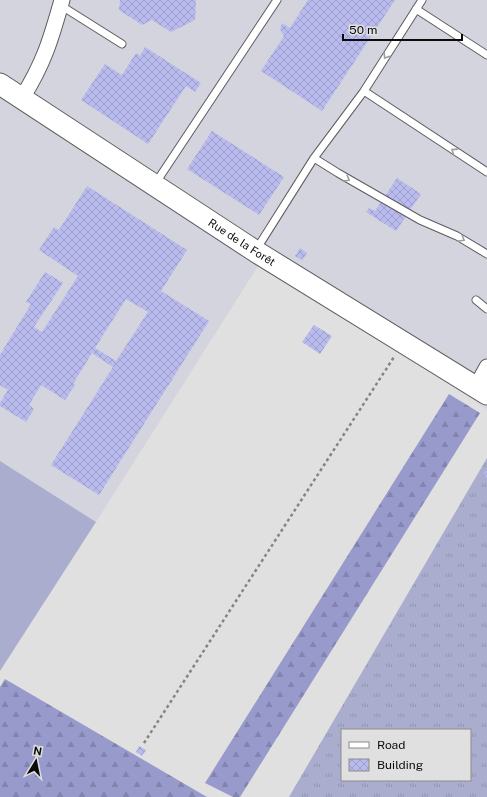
<svg xmlns="http://www.w3.org/2000/svg" width="487" height="797" viewBox="0 0 487 797" font-family="'Public Sans',sans-serif">
<style>
.built{fill:#d3d4dd}
.grass{fill:url(#grass-tufts);fill-rule:evenodd}
.forest{fill:url(#forest-firs)}
.pitch{fill:#abadcf}
.building{fill:url(#building-cross-hatch);fill-rule:evenodd}
.lines{fill:none;stroke-linecap:round;stroke-linejoin:round}
.lane-casing{stroke:#5c5c5e;stroke-width:9}
.street-casing{stroke:#5c5c5e;stroke-width:17}
.secondary-casing{stroke:#5c5c5e;stroke-width:23}
.path{stroke:#848485;stroke-width:2.5;stroke-dasharray:3 3;stroke-linecap:butt}
.lane{stroke:#fff;stroke-width:7}
.street{stroke:#fff;stroke-width:15}
.secondary{stroke:#fff;stroke-width:21}
.oneway{stroke:#9d9d9e}
.labels{text-anchor:middle;dominant-baseline:central;stroke-width:4;stroke-linejoin:round;paint-order:stroke}
.street-label{font-size:11px;fill:#0b0b0c;stroke:#e0e0e1}
</style>
<defs>
<pattern id="grass-tufts" width="24" height="20" patternUnits="userSpaceOnUse"><rect width="24" height="20" fill="#abadcf"/><path d="M3 7l-1-3M5 7V3M7 7l1-3M15 17l-1-3M17 17v-4M19 17l1-3" fill="none" stroke="#9294b1"/></pattern>
<pattern id="forest-firs" width="22" height="20" patternUnits="userSpaceOnUse"><rect width="22" height="20" fill="#999acc"/><path d="M5 1l3.5 6h-7zM16 11l3.5 6h-7z" fill="#8283ae"/></pattern>
<pattern id="building-cross-hatch" width="8" height="8" patternUnits="userSpaceOnUse"><rect width="8" height="8" fill="#b9bbee"/><path d="M0 0l8 8M0 8l8-8" fill="none" stroke="#9e9fcb"/></pattern>
</defs>
<rect width="100%" height="100%" fill="#e0e0e1"/>
<path class="built" d="M0,0h487v409l-227,-146 -164,259 -96,-61z"/>
<path class="grass" d="M487,458v339h-198zM342,730h128v50h-128z"/>
<path class="forest" d="M449,394l31,19 -240,384h-7l-28,-14z
M5,679l202,118h-207v-110z"/>
<path class="pitch" d="M0,461l96,61 -96,149z"/>
<path class="building" d="M120,0h76l-1,20 -24,12 -19,-12 -10,5 -23,-15z
M308,0h87l-73,111 -61,-40 23,-35 -4,-6 2,-7 8,5z
M145,47l56,36 -6,9 -9,-6 -38,58 -67,-44 24,-36 17,11 14,-22 4,3z
M212,131l72,46 -25,38 -72,-46z
M397,178l24,16 -25,37 -30,-19 3,-4 6,3z
M87,186l100,64 -26,41 48,30 -110,174 -48,-30 62,-98 -21,-14 -19,31 2,1 -10,15 -24,-15 -12,20 5,4 -8,13 -26,-16v-3l8,-13 -8,-5v-30l31,-51 -5,-2 19,-30 18,11 -29,44 8,5 36,-56 -39,-26 15,-23 5,3zM126,299l22,13 -32,49 -21,-13z
M300,248l7,5 -5,7 -7,-4z
M314,325l18,11 -12,18 -18,-12z
M487,468v10l-4,-2z
M139,746l7,4 -4,6 -6,-4z"/>
<g class="lines">
<defs>
<path id="lane" d="M60,5l62,39
M416,9l71,46
M364,91l123,81
M314,158l24,15 82,47 37,16 30,18
M155,184l122,-184
M256,250l58,-92 50,-67 58,-91
M476,300l11,9"/>
<path id="street" d="M22,98c22,-35 29,-59 40,-98
M476,387l11,-20"/>
<g id="secondary">
<path id="s1" d="M0,84l255,167 232,143"/>
</g>
</defs>
<use href="#lane" class="lane-casing"/>
<use href="#street" class="street-casing"/>
<use href="#secondary" class="secondary-casing"/>
<path class="path" d="M144,743l250,-386"/>
<use href="#lane" class="lane"/>
<use href="#street" class="street"/>
<use href="#secondary" class="secondary"/>
</g>
<defs><path id="oneway-chevron" d="M-2-3.5L2.5 0L-2 3.5" fill="none" stroke-width="1.6" stroke-linecap="round" stroke-linejoin="round"/></defs>
<g class="oneway">
<use href="#oneway-chevron" transform="translate(386 56) rotate(123)"/>
<use href="#oneway-chevron" transform="translate(454 151) rotate(-147)"/>
<use href="#oneway-chevron" transform="translate(347 179) rotate(30)"/>
<use href="#oneway-chevron" transform="translate(462 239) rotate(30)"/>
</g>
<g class="labels">
<g class="street-label">
<text stroke="none"><textPath href="#s1" startOffset="289">Rue de la Forêt</textPath></text>
</g>
</g>
<rect x="341" y="729" width="130" height="52" fill="#e0e0e1" stroke="#8b8b8c"/>
<rect x="349" y="742" width="20" height="6" fill="#ffffff" stroke="#8b8b8c"/>
<text x="377" y="749" font-size="12" fill="#0b0b0c">Road</text>
<rect x="349" y="759" width="20" height="12" fill="url(#building-cross-hatch)" stroke="#8b8b8c"/>
<text x="377" y="769" font-size="12" fill="#0b0b0c">Building</text>
<g transform="translate(36 761) rotate(10)" stroke="#e0e0e1" stroke-width="3" paint-order="stroke">
<path d="M0-3L7 15L0 10L-7 15Z" fill="#0b0b0c"/>
<text y="-6" font-size="11" font-weight="bold" text-anchor="middle" fill="#0b0b0c">N</text>
</g>
<path d="M343 34v6h119v-6" fill="none" stroke="#0b0b0c" stroke-width="2"/>
<text x="349" y="34" font-size="12" fill="#0b0b0c" stroke="#e0e0e1" stroke-width="3" paint-order="stroke">50 m</text>
</svg>
